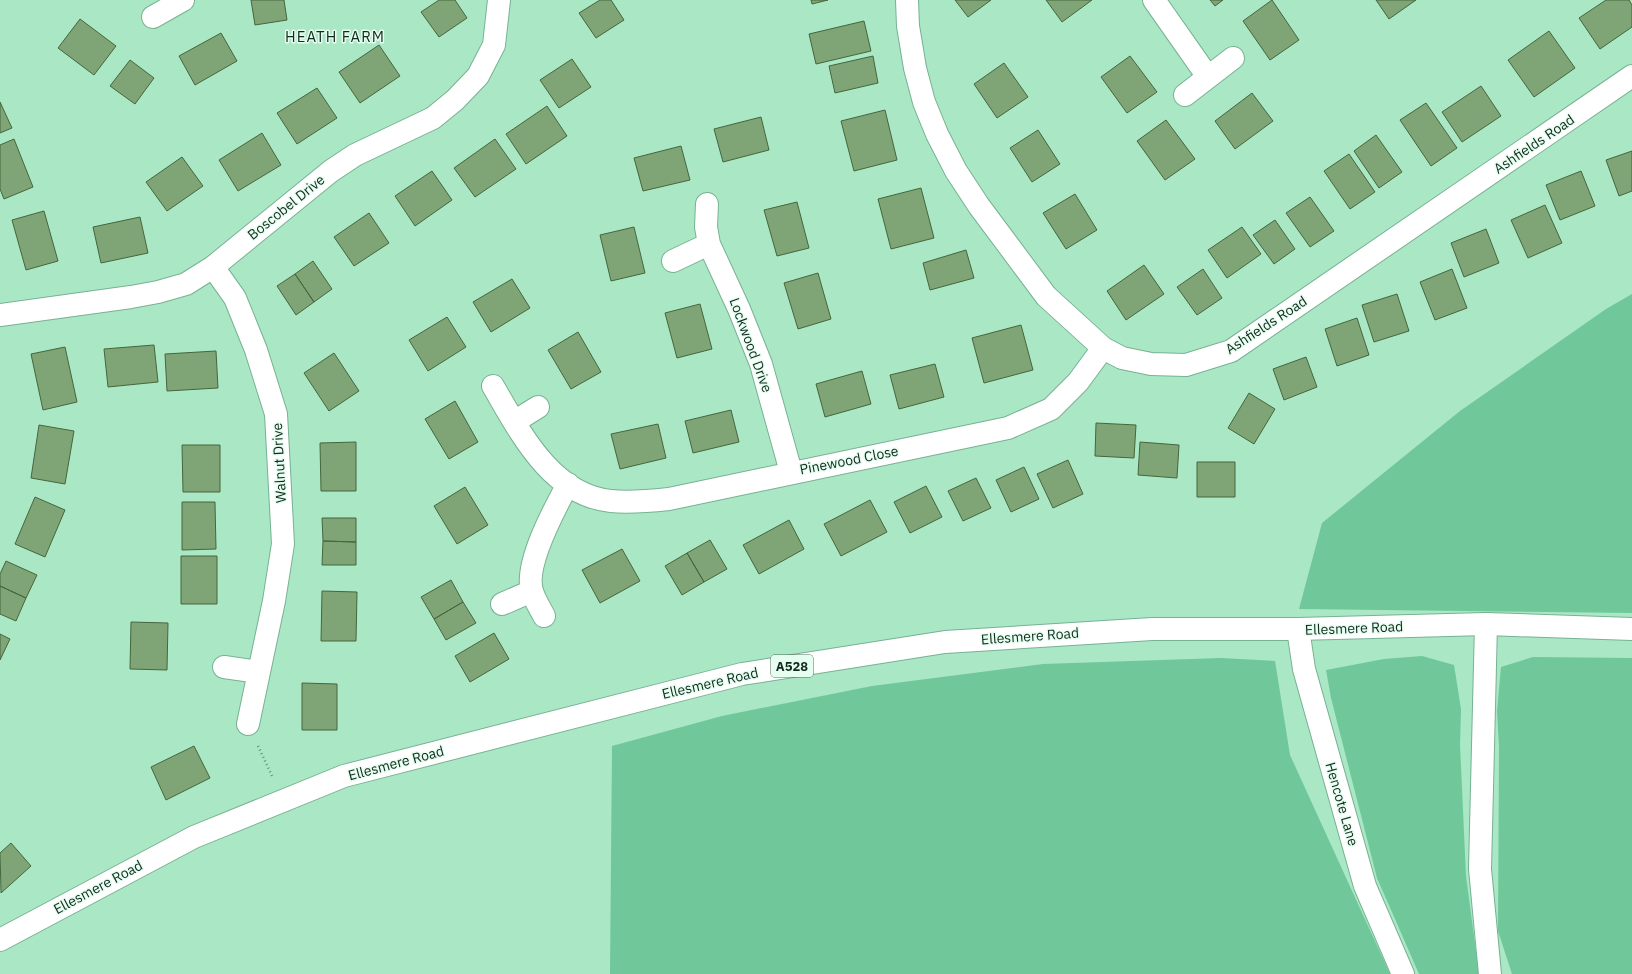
<svg xmlns="http://www.w3.org/2000/svg" width="1632" height="974" viewBox="0 0 1632 974" font-family="'IBM Plex Sans',sans-serif">
<style>
.green{fill:#6fc79a}
.building{fill:#7fa476;stroke:#44673d}
.lines{fill:none;stroke-linecap:round;stroke-linejoin:round}
.minor-casing{stroke:#77b292;stroke-width:24}
.major-casing{stroke:#77b292;stroke-width:24}
.path{stroke:#638e77;stroke-width:2.5;stroke-dasharray:1 3;stroke-linecap:butt}
.minor{stroke:#fff;stroke-width:22}
.major{stroke:#fff;stroke-width:22}
.labels{text-anchor:middle;dominant-baseline:central;stroke-width:3;stroke-linejoin:round;paint-order:stroke}
.shield{fill:#e6fef0;stroke:#526a5d;stroke-width:1}
.shield-label{font-size:13px;font-weight:bold;fill:#122a1e}
.street-label{font-size:14px;fill:#122a1e;stroke:#e6fef0}
.neighbourhood-label{font-size:15px;letter-spacing:1px;fill:#122a1e;stroke:#e6fef0}
</style>
<rect width="100%" height="100%" fill="#aae7c5"/>
<path class="green" d="M1632,294v319l-333,-4 23,-86 138,-112 146,-102z
M1422,656l32,9 7,44 -1,36 6,131 13,98h-60l-42,-96 -46,-180 -5,-28 58,-11z
M1533,657l99,1v316h-120l-14,-43 1,-184 -2,-36 4,-44z
M1221,658l54,3 15,94 100,219h-780l2,-228 110,-30 150,-30 171,-22z"/>
<path class="building" d="M251,0h33l3,20 -32,5z
M439,0h16l12,18 -28,19 -18,-25z
M600,0h11l13,20 -28,18 -17,-25z
M811,0h17l-16,4z
M955,0h36l-23,17z
M1046,0h46l-30,22z
M1210,0h13l-8,6z
M1272,0l27,40 -29,20 -27,-39z
M1376,0h40l-27,19z
M1606,0h23l3,5v22l-32,22 -21,-31z
M80,19l36,27 -22,29 -36,-27z
M864,21l7,30 -55,13 -7,-30z
M1549,31l26,37 -41,29 -26,-37z
M221,33l16,28 -42,24 -16,-29z
M379,45l21,31 -40,27 -21,-31z
M873,56l5,27 -43,10 -6,-27z
M1130,56l27,36 -30,21 -26,-36z
M572,59l19,28 -32,21 -19,-28z
M130,60l24,18 -19,26 -25,-18z
M1004,63l24,34 -31,21 -23,-34z
M1481,86l20,30 -39,26 -20,-30z
M317,88l20,30 -40,26 -20,-31z
M1252,93l21,28 -38,28 -20,-28z
M0,102l12,26 -12,5z
M1426,103l31,45 -26,18 -31,-46z
M547,106l20,30 -41,28 -20,-30z
M885,110l12,50 -43,11 -13,-50z
M761,117l8,33 -46,12 -9,-33z
M1166,120l29,39 -30,21 -28,-39z
M1038,130l22,34 -28,18 -22,-34z
M262,133l19,32 -43,26 -19,-31z
M1376,135l26,37 -23,16 -25,-37z
M14,139l19,48 -29,12 -4,-10v-44z
M495,139l21,30 -41,28 -21,-29z
M681,146l9,34 -47,11 -9,-33z
M1632,151v40l-13,5 -13,-36z
M1349,154l26,38 -25,17 -26,-38z
M182,157l21,29 -36,25 -21,-29z
M432,171l20,29 -37,26 -20,-30z
M1581,171l14,35 -35,14 -14,-35z
M921,188l13,50 -43,11 -13,-50z
M1075,194l22,36 -31,19 -23,-36z
M1310,197l24,34 -24,16 -24,-34z
M797,202l12,46 -32,8 -13,-46z
M1545,205l17,38 -34,15 -17,-38z
M44,211l14,50 -32,9 -14,-50z
M369,213l20,30 -35,23 -20,-29z
M140,217l8,36 -47,10 -8,-36z
M1275,220l20,29 -21,15 -21,-29z
M634,227l11,46 -34,8 -11,-46z
M1242,227l19,27 -34,24 -19,-28z
M1486,229l13,34 -35,14 -13,-34z
M966,250l8,28 -44,12 -7,-27z
M313,261l19,28 -18,13 -19,-28z
M1144,265l20,29 -38,26 -19,-29z
M1203,269l19,29 -25,17 -20,-28z
M1452,269l15,39 -32,12 -15,-38z
M818,273l13,46 -33,10 -14,-46z
M295,274l19,28 -18,13 -19,-29z
M512,279l18,29 -39,24 -18,-30z
M1397,294l12,37 -35,11 -12,-37z
M700,304l12,45 -35,9 -12,-45z
M447,317l19,30 -38,24 -19,-31z
M1357,318l12,37 -32,11 -12,-37z
M1021,325l12,45 -49,13 -12,-45z
M578,332l23,40 -30,17 -23,-39z
M154,345l4,37 -50,5 -4,-38z
M65,347l12,55 -34,8 -12,-56z
M216,351l2,37 -51,3 -2,-37z
M334,353l25,38 -30,20 -25,-38z
M1306,357l11,30 -33,13 -11,-31z
M935,364l9,33 -45,12 -9,-34z
M862,371l9,33 -46,13 -9,-33z
M1249,393l26,16 -21,35 -26,-16z
M455,401l23,41 -29,17 -24,-40z
M731,410l8,32 -46,11 -8,-32z
M1096,423l40,2 -2,33 -39,-2z
M658,424l8,34 -46,11 -9,-35z
M39,425l35,6 -9,53 -34,-6z
M356,442v49h-35l-1,-48z
M1140,442l39,3 -2,33 -39,-3z
M182,445h38v47h-37z
M1068,460l15,34 -30,14 -16,-34z
M1197,462h38v35h-38z
M1024,467l15,32 -28,13 -15,-32z
M976,478l15,30 -28,13 -15,-30z
M926,486l16,31 -32,16 -16,-31z
M465,487l23,38 -31,19 -23,-38z
M35,497l30,13 -20,47 -30,-13z
M870,500l17,32 -46,24 -17,-32z
M182,502h33l1,47 -34,1z
M322,518h34v24l-33,-1z
M789,520l15,29 -45,25 -16,-29z
M710,540l17,29 -23,13 -17,-29z
M323,541l33,1v23h-34z
M622,549l18,32 -40,22 -18,-33z
M687,553l17,29 -22,13 -17,-29z
M181,556h36v48h-36z
M6,561l31,14 -11,23 -26,-12v-12z
M451,580l12,22 -29,17 -13,-22z
M0,586l26,12 -10,23 -16,-7z
M322,591l35,1 -1,49h-35z
M463,602l13,21 -30,17 -12,-21z
M131,622l37,1 -1,47 -37,-1z
M494,633l15,26 -39,23 -15,-26z
M0,634l10,5 -10,21z
M302,683l35,1v46h-35z
M194,746l16,32 -44,22 -15,-33z
M11,843l20,23 -30,27 -1,-40z"/>
<g class="lines">
<defs>
<path id="minor" d="M907,0l1,26 7,42 9,34 13,32 19,37 23,35 67,90 57,52 19,10 29,6 35,1 45,-14 401,-275
M1154,0l54,77
M153,17l30,-17
M1185,95l48,-37
M707,204l-1,23 3,17 30,65 22,55 30,108
M673,261l36,-17
M213,267l22,31 21,52 20,64 7,130 -9,57 -26,123
M0,315l131,-18 27,-5 28,-8 27,-17 118,-96 24,-16 78,-37 22,-18 23,-24 16,-31 5,-45
M493,386c27,46 58,109 118,115 19,2 39,0 58,-2l339,-71 43,-19 27,-27 25,-34
M514,422l24,-15
M502,604l30,-13
M544,616c-4,-8 -10,-17 -12,-25 -8,-27 23,-83 36,-107
M1486,624l-6,245 10,105
M1298,629l6,40 61,217 38,88
M224,667l35,5"/>
<path id="major" d="M0,940l194,-103 150,-61 398,-102 203,-32 207,-13h146l188,-5 146,5"/>
</defs>
<use href="#minor" class="minor-casing"/>
<use href="#major" class="major-casing"/>
<path class="path" d="M258,746l15,32"/>
<use href="#minor" class="minor"/>
<use href="#major" class="major"/>
</g>
<g class="labels">
<rect class="shield" x="771" y="655" width="42" height="22" rx="3"/>
<g class="shield-label">
<text x="792" y="666">A528</text>
</g>
<g class="street-label">
<text transform="translate(1534 144) rotate(-34)">Ashfields Road</text>
<text transform="translate(286 207) rotate(-39)">Boscobel Drive</text>
<text transform="translate(1266 325) rotate(-33)">Ashfields Road</text>
<text transform="translate(751 345) rotate(70)">Lockwood Drive</text>
<text transform="translate(849 460) rotate(-11)">Pinewood Close</text>
<text transform="translate(279 463) rotate(-93)">Walnut Drive</text>
<text transform="translate(1354 628) rotate(-2)">Ellesmere Road</text>
<text transform="translate(1030 636) rotate(-4)">Ellesmere Road</text>
<text transform="translate(710 683) rotate(-13)">Ellesmere Road</text>
<text transform="translate(396 763) rotate(-15)">Ellesmere Road</text>
<text transform="translate(1342 804) rotate(74)">Hencote Lane</text>
<text transform="translate(98 887) rotate(-28)">Ellesmere Road</text>
</g>
<g class="neighbourhood-label">
<text x="335" y="36">HEATH FARM</text>
</g>
</g>
</svg>
